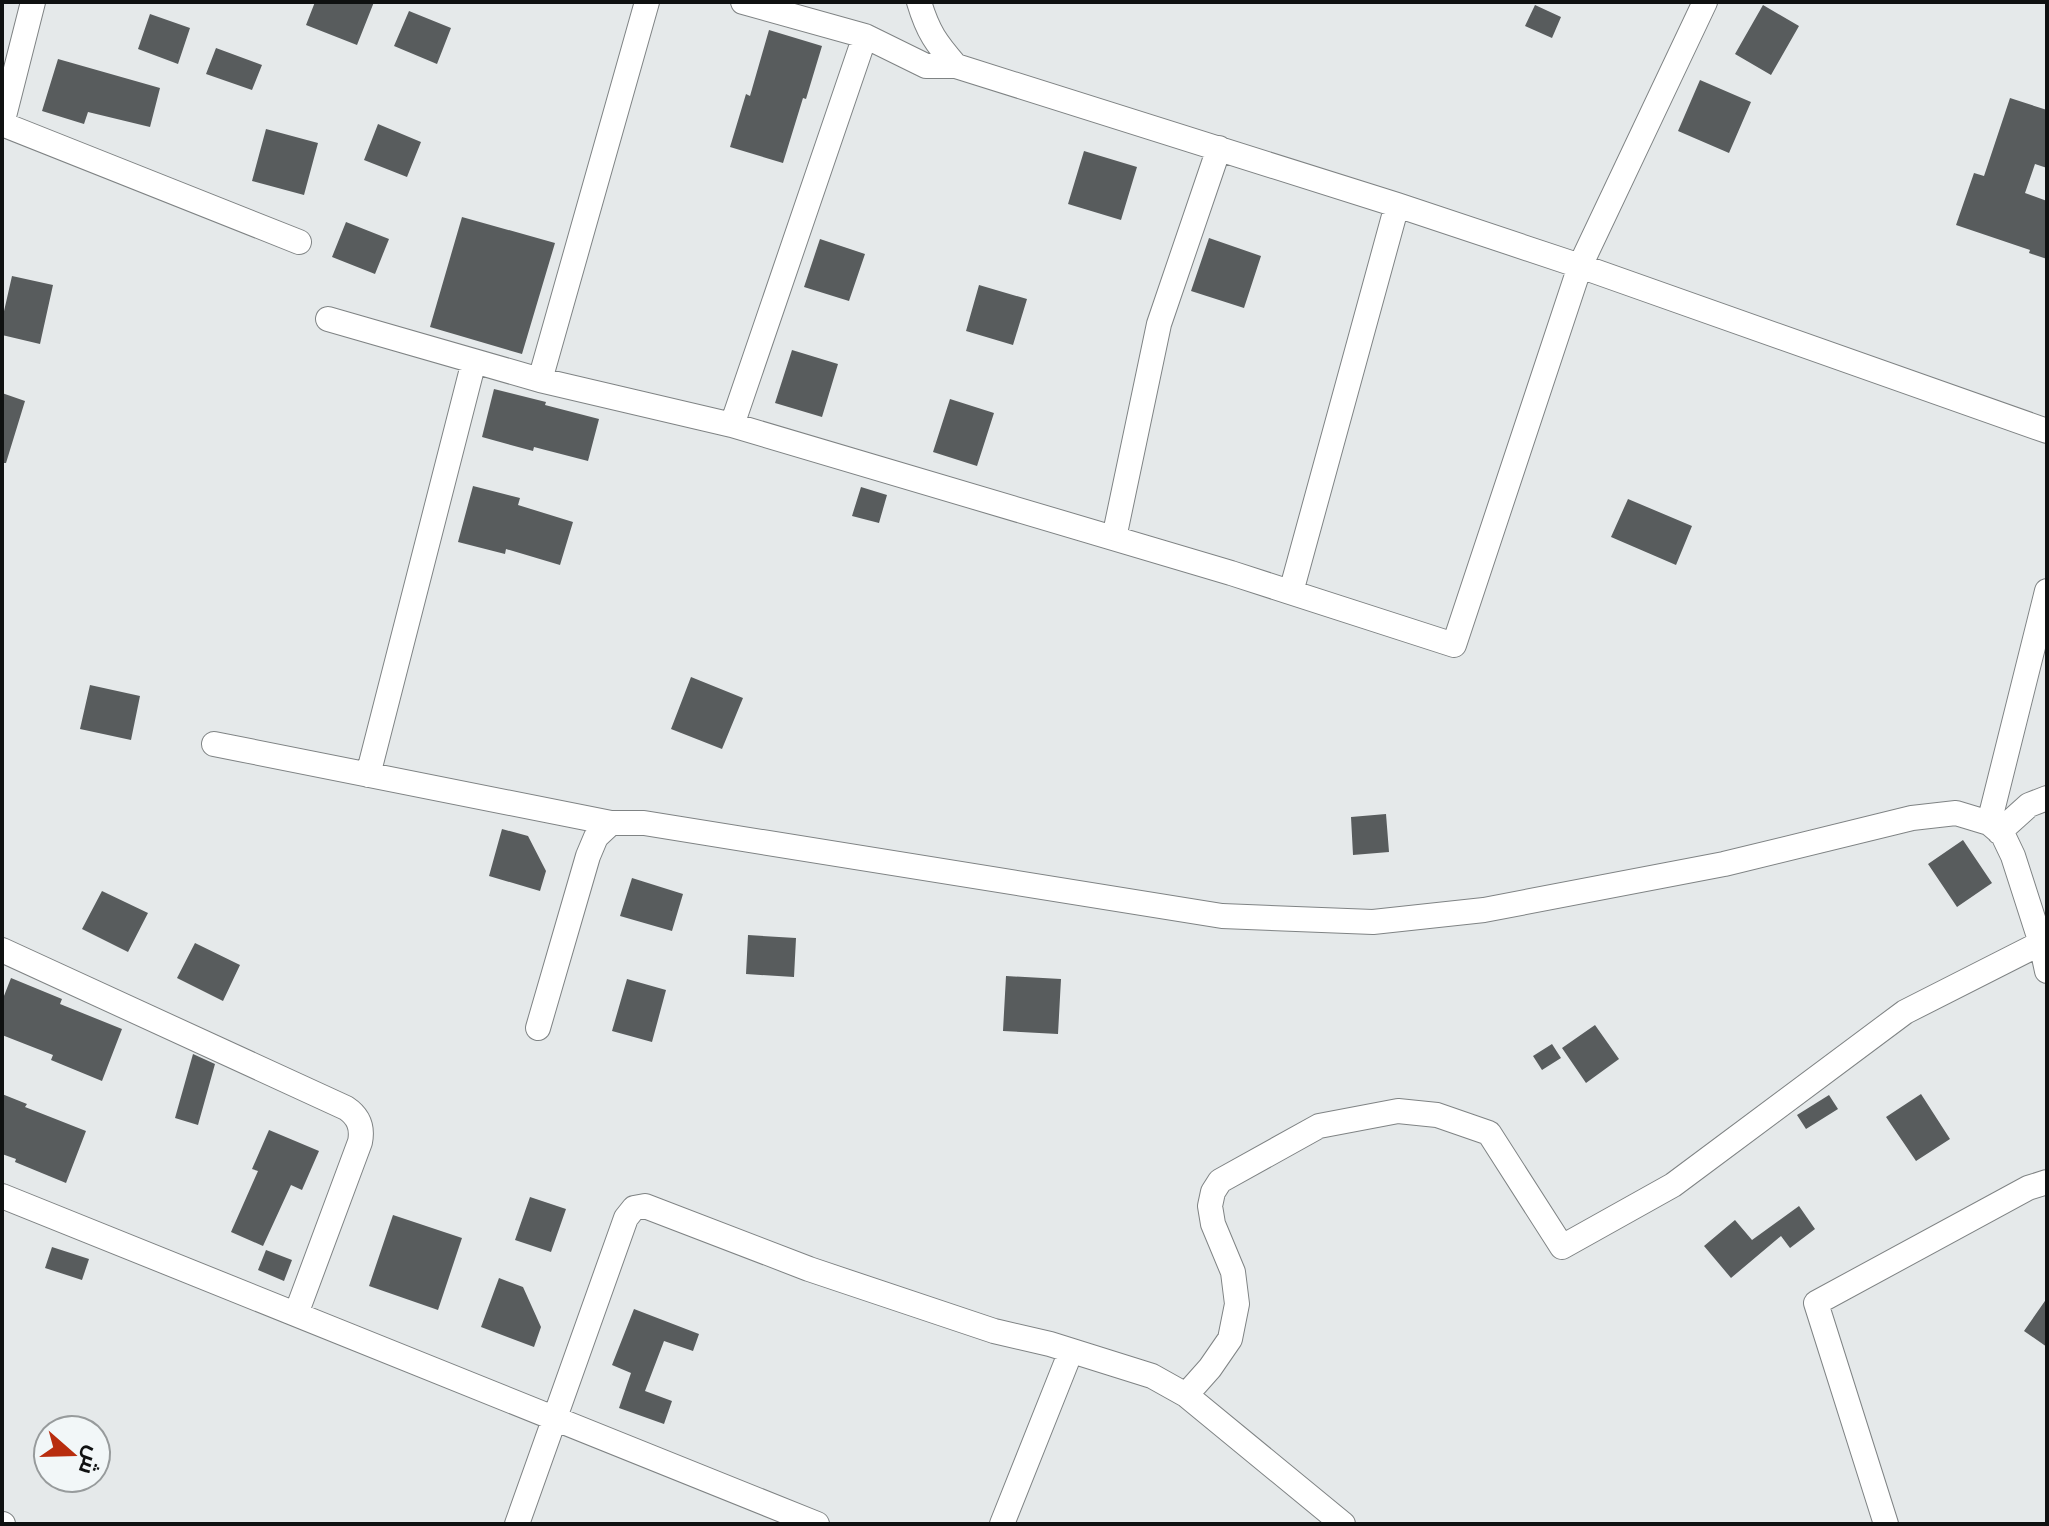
<svg xmlns="http://www.w3.org/2000/svg" width="2049" height="1526" viewBox="0 0 2049 1526" font-family="'Nunito Sans',Cairo,sans-serif">
<style>
.building{fill:#585c5d}
.lines{fill:none;stroke-linecap:round;stroke-linejoin:round}
.minor-casing{stroke:#7f8384;stroke-width:26}
.minor{stroke:#fff;stroke-width:24}
</style>
<rect width="100%" height="100%" fill="#e5e9ea"/>
<path class="building" d="M315,2h59l-17,43 -51,-20z
M1535,5l26,12 -9,21 -27,-12z
M1763,5l36,21 -28,49 -36,-21z
M409,11l42,17 -14,36 -43,-18z
M150,14l40,14 -12,36 -40,-15z
M769,30l53,16 -16,53 -3,-1 -20,65 -53,-16 16,-53 4,2z
M216,48l46,17 -10,25 -46,-16z
M58,59l102,29 -10,39 -62,-15 -4,12 -42,-13z
M1700,80l51,22 -22,51 -51,-22z
M2010,98l37,12v58l-12,-4 -10,29 22,8v58l-18,-6 1,-3 -74,-25 18,-52 10,3z
M378,124l43,18 -14,35 -43,-17z
M266,129l52,14 -14,52 -52,-14z
M1084,151l53,16 -16,53 -53,-16z
M462,217l93,26 -33,111 -92,-27z
M346,222l43,17 -14,35 -43,-17z
M1209,238l52,18 -17,52 -53,-17z
M820,239l45,15 -16,47 -45,-14z
M12,276l41,9 -13,59 -38,-9v-15z
M979,285l48,14 -14,46 -47,-14z
M792,350l46,14 -16,53 -47,-14z
M494,389l52,13 -1,3 54,14 -11,42 -54,-14 -1,4 -51,-14z
M2,393l23,8 -19,62h-4z
M950,399l44,14 -17,53 -44,-14z
M473,486l47,12 -2,7 55,17 -13,43 -54,-16 -1,5 -47,-12z
M861,487l26,8 -8,28 -27,-7z
M1628,499l64,27 -16,39 -65,-28z
M691,677l52,21 -21,51 -51,-20z
M90,685l50,11 -9,44 -51,-11z
M1386,814l3,38 -36,3 -2,-38z
M502,829l26,7 18,35 -6,20 -51,-15z
M1963,840l29,43 -35,24 -29,-43z
M632,878l51,16 -11,37 -52,-15z
M102,891l46,22 -20,39 -46,-23z
M748,935l48,3 -2,39 -48,-3z
M195,943l45,22 -17,36 -46,-23z
M1006,976l55,3 -3,55 -55,-3z
M11,978l51,21 -2,5 62,25 -20,52 -51,-21 2,-5 -51,-20v-34z
M627,979l39,11 -14,52 -40,-11z
M1595,1025l24,34 -33,24 -24,-35z
M1552,1044l9,14 -19,12 -9,-14z
M193,1054l22,10 -17,61 -23,-7z
M2,1094l25,10 -2,3 61,24 -20,52 -51,-21 1,-3 -14,-5z
M1921,1094l29,45 -34,22 -30,-44z
M1829,1095l9,14 -32,20 -9,-14z
M269,1130l50,21 -17,39 -11,-5 -28,61 -32,-14 27,-61 -6,-2z
M530,1197l36,12 -15,43 -36,-12z
M1799,1206l16,23 -25,19 -9,-12 -50,42 -27,-32 31,-26 17,20z
M393,1215l69,23 -24,72 -69,-24z
M52,1247l37,12 -7,21 -37,-12z
M266,1250l26,10 -8,21 -26,-11z
M499,1278l24,9 18,40 -7,20 -53,-20z
M2047,1298v49l-23,-16z
M634,1309l65,25 -6,17 -29,-10 -19,50 27,10 -8,23 -45,-16 12,-35 -19,-8z"/>
<g class="lines">
<defs>
<path id="minor" d="M33,2l-31,122 297,118
M743,2l122,34 61,30h30l441,139 183,61 467,165
M919,2c9,30 17,41 37,64
M328,319l212,61 192,45 499,148 223,72 126,-379 125,-264
M540,380l107,-378
M732,425l133,-389
M1114,538l45,-214 60,-176
M1291,592l106,-387
M214,744l397,79
M368,775l106,-414
M1989,823l58,-232
M1999,832l30,-27 18,-7
M2,950l344,158c12,8 17,19 14,34l-64,172
M538,1028l50,-172 8,-19 15,-14h33l578,93 151,6 111,-12 240,-46 188,-46 44,-5 33,10 14,12 10,21 28,87 6,28
M2,1196l815,328
M1186,1395l24,-27 20,-29 7,-35 -4,-32 -20,-48 -3,-18 3,-14 7,-11 99,-55 79,-15 39,4 52,18 73,114 111,-62 232,-173 136,-69
M2,1524h1
M517,1524l109,-306 8,-10 11,-2 164,63 185,62 56,13 102,32 34,19 157,129
M1002,1524l69,-173
M1886,1524l-70,-221 212,-115 19,-6"/>
</defs>
<use href="#minor" class="minor-casing"/>
<use href="#minor" class="minor"/>
</g>
<rect width="2049" height="1526" fill="none" stroke="#0f1111" stroke-width="8"/>
<g transform="translate(72 1454) rotate(110)"><circle r="38" fill="#f2f7f8" stroke="#979b9c" stroke-width="2"/>
<path d="M0-6L14 30L0 20L-14 30Z" fill="#b82d0e"/>
<text y="-12" font-size="22" font-weight="bold" text-anchor="middle" fill="#0f1111">ش</text>
</g>
</svg>
